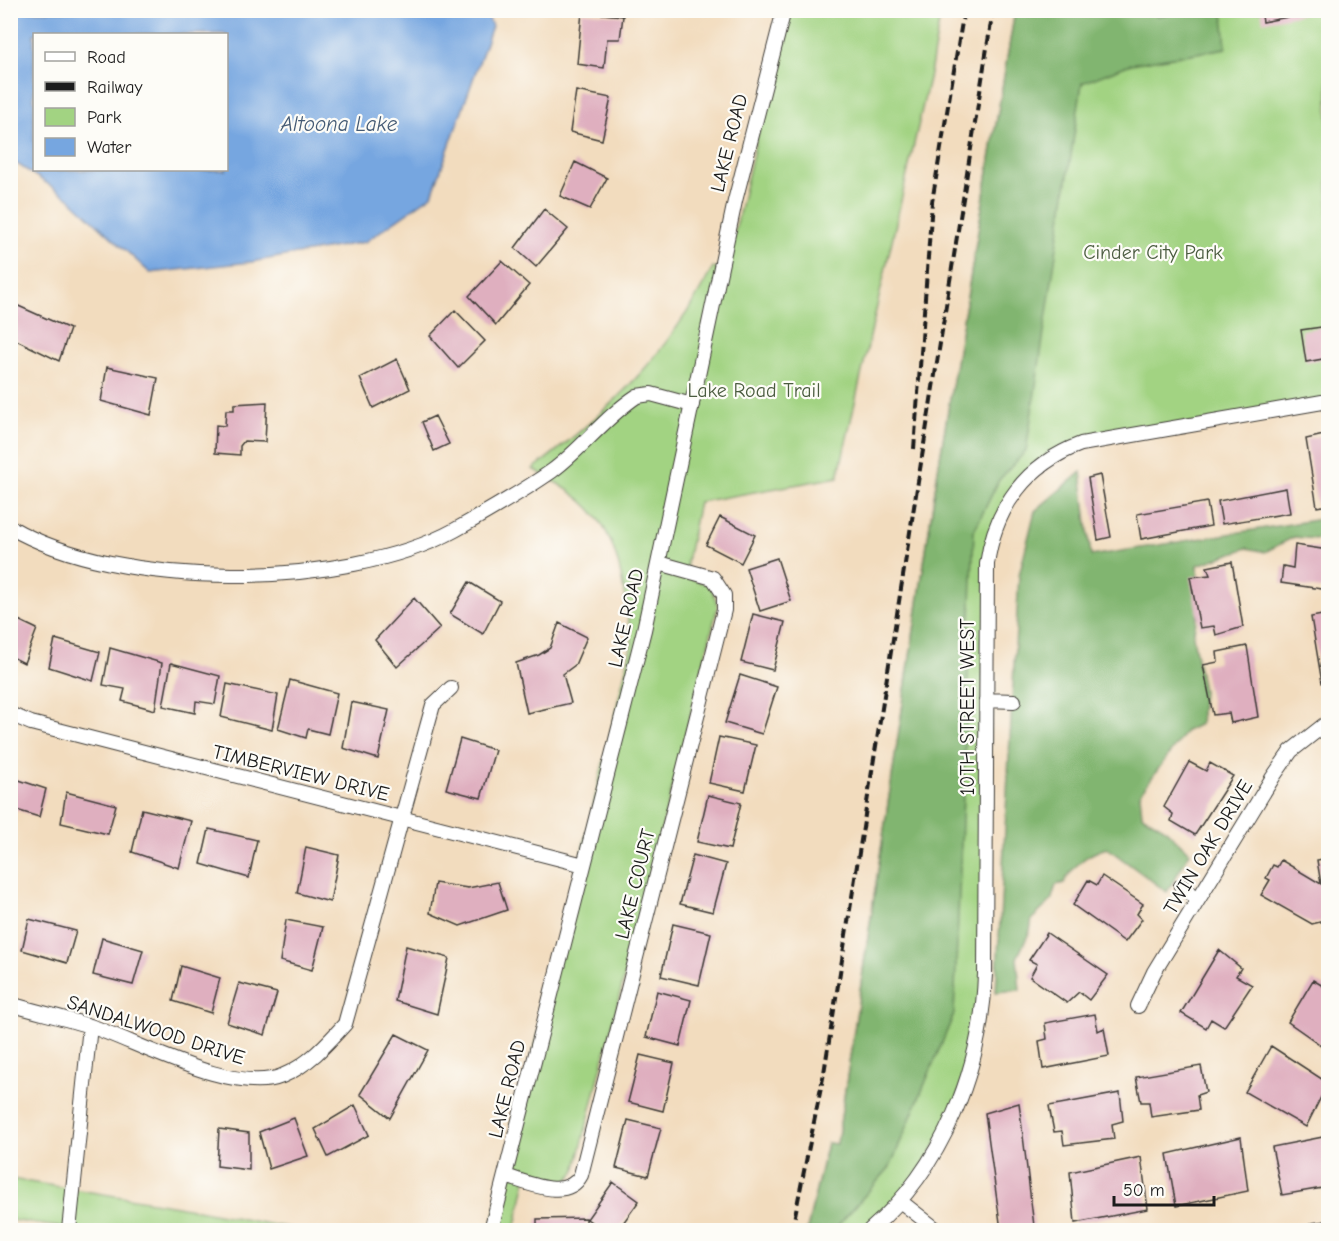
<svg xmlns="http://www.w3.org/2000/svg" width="1339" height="1241" viewBox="0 0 1339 1241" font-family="'Comic Neue',sans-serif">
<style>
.green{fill:#a2d382;stroke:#5f784f;stroke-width:1.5}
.forest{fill:#81b570;stroke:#4e6846;stroke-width:1.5}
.water{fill:#76a6e0;stroke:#49617e;stroke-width:1.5;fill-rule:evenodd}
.building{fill:#dfafbf}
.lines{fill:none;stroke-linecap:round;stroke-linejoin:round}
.minor-casing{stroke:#3c3934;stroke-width:16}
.minor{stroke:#fff;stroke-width:14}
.rail{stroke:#1c1c1c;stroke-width:4;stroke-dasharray:9 4.5;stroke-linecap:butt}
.labels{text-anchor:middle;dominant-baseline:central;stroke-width:4.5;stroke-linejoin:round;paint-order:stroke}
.street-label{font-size:20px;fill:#1c1c1c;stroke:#fdfcf7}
.park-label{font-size:20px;fill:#4b5c40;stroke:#fdfcf7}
.water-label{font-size:21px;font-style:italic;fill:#445a74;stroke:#fdfcf7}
</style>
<rect width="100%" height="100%" fill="#fdfcf7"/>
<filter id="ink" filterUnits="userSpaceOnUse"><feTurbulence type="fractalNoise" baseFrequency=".0167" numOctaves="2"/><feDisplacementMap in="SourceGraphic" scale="12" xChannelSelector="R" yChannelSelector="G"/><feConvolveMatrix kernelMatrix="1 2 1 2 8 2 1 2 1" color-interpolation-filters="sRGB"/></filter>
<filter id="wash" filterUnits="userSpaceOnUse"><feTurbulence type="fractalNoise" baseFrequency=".008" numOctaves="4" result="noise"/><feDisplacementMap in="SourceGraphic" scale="24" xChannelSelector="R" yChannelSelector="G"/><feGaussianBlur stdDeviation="1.35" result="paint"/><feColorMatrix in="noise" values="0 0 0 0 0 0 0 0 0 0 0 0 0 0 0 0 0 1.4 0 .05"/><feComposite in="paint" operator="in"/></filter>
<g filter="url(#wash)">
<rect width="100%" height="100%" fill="#f2dcbe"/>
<path class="green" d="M791,11h150l-11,63 -92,403 -139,25 -12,59v16l24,9 7,20 -143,566 -8,9 -13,1 -27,-7 -12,55h-24l141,-587c-7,-39 -9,-87 -31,-120 -15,-25 -44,-40 -68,-54 79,-60 134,-113 180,-202l13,3 31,-134z
M1015,11h313v390l-236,40 -48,22 -33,34 -19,41 -8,447 -30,129 -38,63 -49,53h-60l20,-87 10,1 101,-674z
M11,1179l166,27 123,24h-221l-68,-10z"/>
<path class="forest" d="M1156,11v5l31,-5h36l3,37 -95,16 -49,19 -56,368 -27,29 -25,51 -20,483 -64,153 -56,63h-27l20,-87 10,1 101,-674 77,-459z
M1081,472l10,84 237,-38v22l-34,-3 -29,15 -18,-4 -49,17 1,42 -6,29 10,55 -3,33 -14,7 -46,63 2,21 22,13 26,25 -23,39 -60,-44c-21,6 -33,17 -43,35l-8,2 -5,16 -19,18 -2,12 -13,27 3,32 -24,2 23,-417 16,-64z"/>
<path class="water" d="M485,10l7,16 -60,169 -67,47 -114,20 -101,11 -82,-76 -57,-37v-149zM34,34h192v136h-192z"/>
<g id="blocks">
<path class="building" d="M1261,10h52v2l-50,10z
M582,12l41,4 -3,23h-13l-3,29 -27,-4z
M576,91l35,7 -9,42 -32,-8z
M575,162l32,16 -17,31 -30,-13z
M544,209l24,20 -32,38 -21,-19z
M502,261l27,24 -33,40 -27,-29z
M14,304l56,25 -11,32 -49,-24v-25z
M455,310l30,31 -27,27 -28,-32z
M1328,326v32l-22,4 -5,-32z
M397,359l13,30 -37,19 -13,-30z
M107,367l51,11 -7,37 -50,-14z
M267,402l-2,40 -21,-1 -4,5v9l-25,-2 1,-28 9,1 1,-16h8v-6z
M435,416l14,28 -15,7 -12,-29z
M1328,434v71l-11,2 -11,-68z
M1100,475l11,62 -13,3 -10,-62z
M1286,488l4,25 -68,11 -4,-23z
M1207,502l4,24 -70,13 -4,-25z
M720,517l35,18 -14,28 -35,-18z
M1295,545l33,5v40l-47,-7 2,-17 10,2z
M777,558l14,43 -31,10 -14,-43z
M1232,562l11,65 -27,8 -2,-9 -14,2 -10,-51 20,-2 -3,-8z
M469,582l31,19 -17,33 -33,-20z
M414,598l26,30 -43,39 -22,-27z
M753,614l32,8 -12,48 -32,-8z
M1328,614v68l-6,1 -11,-66z
M10,616l27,13 -13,34 -14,-7z
M559,623l28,14 -12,28 -12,9 8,29 -44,10 -11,-50 23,-8 11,-7z
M55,639l45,13 -7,29 -44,-14z
M1247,646l11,71 -27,6 -2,-10 -16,2 -10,-50 15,-3 -1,-10z
M110,648l52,15 -7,47 -33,-9 3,-12 -22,-4z
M171,663l49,13 -5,28 -19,-3 -1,12 -32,-7z
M740,675l37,12 -15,47 -37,-11z
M290,680l47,13 -9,41 -20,-5 -2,9 -28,-9z
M227,684l51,11 -6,35 -51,-13z
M351,702l38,8 -11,49 -35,-11z
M719,737l37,8 -11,46 -36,-8z
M460,739l35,11 -14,48 -35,-9z
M1189,762l17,9 4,-8 23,13 -38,59 -24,-14 2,-7 -9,-7z
M10,777l36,12 -7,28 -29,-9z
M66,792l50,13 -8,29 -47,-11z
M708,795l33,8 -11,46 -33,-7z
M142,809l49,12 -12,47 -47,-16z
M209,829l48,11 -8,38 -48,-14z
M306,847l33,8 -9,47 -33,-9z
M693,855l33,9 -13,48 -33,-8z
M1328,858v66l-4,-3 -12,3 -51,-29 9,-15 -4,-2 7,-13 4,2 4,-7 40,24 -4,-24z
M1102,876l41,28 -6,10 5,5 -17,23 -52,-37 15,-25 9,5z
M498,882l9,28 -47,16 -30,-13 5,-30 33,5z
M29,919l47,12 -9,32 -45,-13z
M286,920l37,7 -11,43 -32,-9z
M673,924l38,9 -12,52 -38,-9z
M1047,933l61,42 -19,25 -10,-8 -12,11 -37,-26 7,-13 -8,-4z
M102,938l41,12 -10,35 -40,-10z
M406,946l43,12 -12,56 -42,-13z
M1219,950l22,18 -5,8 16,9 -28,42 -13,-8 -5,9 -25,-15z
M181,966l39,12 -9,35 -38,-12z
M1313,980l15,9v61l-40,-28z
M239,983l38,10 -12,42 -38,-12z
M657,991l34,9 -11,46 -34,-9z
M1095,1014l3,17 6,-3 5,28 -66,13 -4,-28 8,-2 -2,-16z
M396,1034l32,16 -38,68 -30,-24z
M1271,1046l57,37 -22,44 -61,-35z
M640,1055l34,8 -11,48 -35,-9z
M1201,1066l5,26 -9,3 2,15 -48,7 -2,-15h-8l-5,-25z
M1120,1093l3,28 -11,3 2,15 -50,6 -2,-14 -8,1 -5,-26z
M1019,1103l15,123 -33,4 -16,-117z
M355,1105l14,30 -41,22 -13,-28z
M294,1118l14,38 -39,13 -10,-37z
M628,1120l33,8 -13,48 -32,-8z
M219,1129l30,4v37l-32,-4z
M1328,1136v51l-46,8 -10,-48z
M1241,1137l7,54 -72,15 -9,-52z
M1141,1157l7,52 -73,14 -5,-51z
M613,1182l26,19 -21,29h-15l-16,-11z
M586,1218v12h-49v-11z"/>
</g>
</g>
<g filter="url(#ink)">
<use href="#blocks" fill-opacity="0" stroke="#3c3934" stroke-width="1.5"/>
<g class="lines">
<defs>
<path id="minor" d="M10,527c109,64 335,63 445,3 32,-18 67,-38 97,-59 30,-22 53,-54 85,-75l14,-2 41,11
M986,700l28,1
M10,714l21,9 553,142
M1181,886l17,13
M10,1004c27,8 54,14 80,22 48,16 144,70 192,50 26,-11 44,-31 63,-52l88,-319 18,-17
M1138,1006l16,-34 119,-195 18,-26 37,-29
M505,1176c22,6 62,26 76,-1l143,-565v-15l-11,-17 -54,-15
M900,1201l37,29
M69,1230l21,-204
M491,1230l153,-600 91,-429 49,-191
M870,1230c73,-62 112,-161 115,-256l2,-410c8,-57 40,-100 94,-120l247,-43
M1314,1230l14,-2"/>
</defs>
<use href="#minor" class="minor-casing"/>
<use href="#minor" class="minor"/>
<path class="rail" d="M914,449l18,-247 32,-192
M792,1230l32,-157 169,-1063"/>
</g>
</g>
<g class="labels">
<g class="street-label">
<text transform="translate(729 143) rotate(-76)">LAKE ROAD</text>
<text transform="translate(626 618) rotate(-77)">LAKE ROAD</text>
<text transform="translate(967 707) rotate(-90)">10TH STREET WEST</text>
<text transform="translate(301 773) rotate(14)">TIMBERVIEW DRIVE</text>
<text transform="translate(1208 847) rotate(-59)">TWIN OAK DRIVE</text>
<text transform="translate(635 884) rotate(-76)">LAKE COURT</text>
<text transform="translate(156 1030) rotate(18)">SANDALWOOD DRIVE</text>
<text transform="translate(507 1089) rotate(-76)">LAKE ROAD</text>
</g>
<g class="park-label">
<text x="1153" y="252">Cinder City Park</text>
<text x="754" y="390">Lake Road Trail</text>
</g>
<g class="water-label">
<text x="339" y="124">Altoona Lake</text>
</g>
</g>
<rect width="1339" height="1241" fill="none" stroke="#fdfcf7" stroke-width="36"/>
<rect x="33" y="33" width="195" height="138" fill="#fdfcf7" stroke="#a3a29f" stroke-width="1.5"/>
<rect x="45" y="52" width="30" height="9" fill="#ffffff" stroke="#a3a29f" stroke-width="1.5"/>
<text x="87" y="63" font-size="18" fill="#1c1c1c">Road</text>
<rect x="45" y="82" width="30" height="9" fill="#1c1c1c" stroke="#a3a29f" stroke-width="1.5"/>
<text x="87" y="93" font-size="18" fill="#1c1c1c">Railway</text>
<rect x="45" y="108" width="30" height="18" fill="#a2d382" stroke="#a3a29f" stroke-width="1.5"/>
<text x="87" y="123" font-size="18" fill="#1c1c1c">Park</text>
<rect x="45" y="138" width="30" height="18" fill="#76a6e0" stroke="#a3a29f" stroke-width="1.5"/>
<text x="87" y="153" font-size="18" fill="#1c1c1c">Water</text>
<path d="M1114 1196v9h100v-9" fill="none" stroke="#1c1c1c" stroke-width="3"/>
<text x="1123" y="1196" font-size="18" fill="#1c1c1c" stroke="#fdfcf7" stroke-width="4.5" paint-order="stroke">50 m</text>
</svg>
